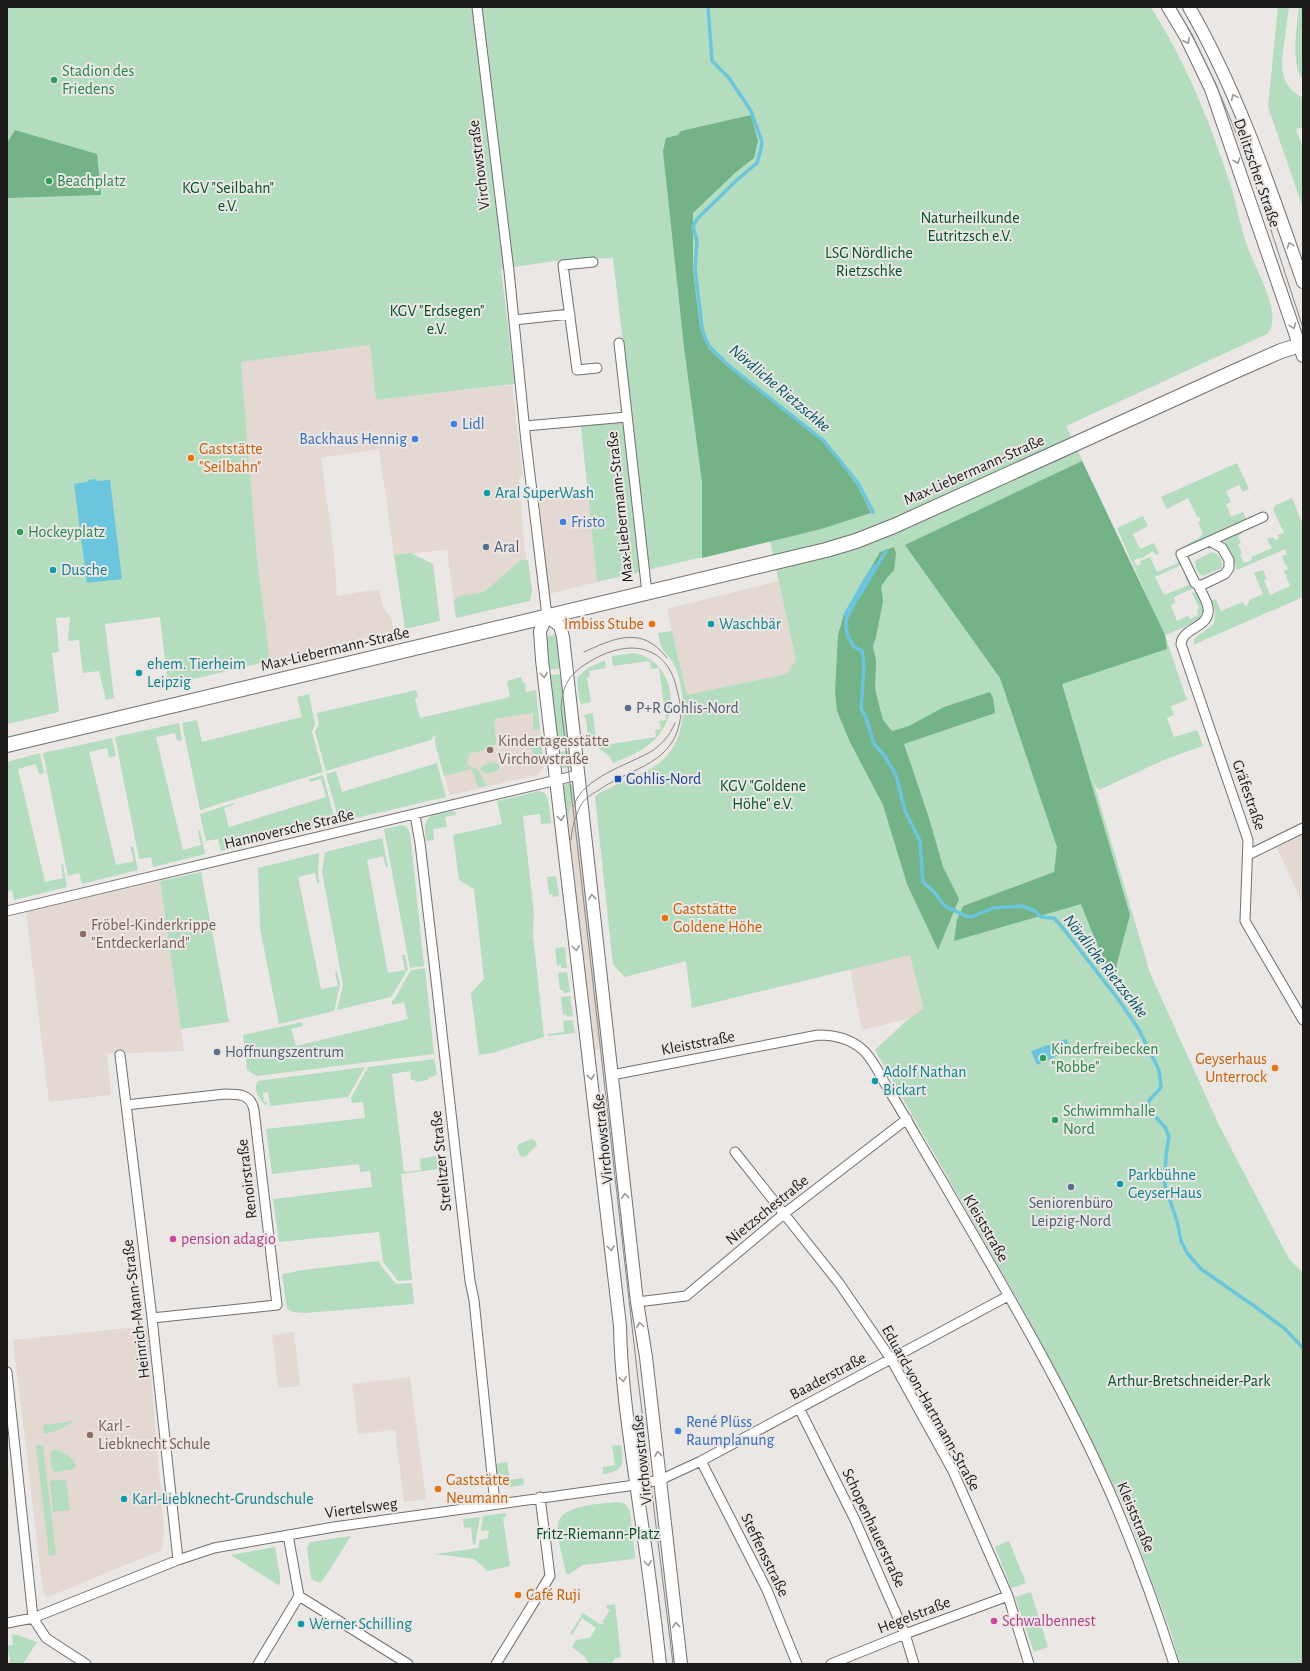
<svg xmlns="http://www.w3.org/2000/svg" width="1310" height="1671" viewBox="0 0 1310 1671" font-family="'Alegreya Sans',sans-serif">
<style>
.built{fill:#e3d8d2}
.green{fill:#b4dcbf}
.forest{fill:#73b387}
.water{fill:#6bc5dc}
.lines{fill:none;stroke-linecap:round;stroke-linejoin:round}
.stream{stroke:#6bc5dc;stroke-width:3.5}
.street-casing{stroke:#726f6d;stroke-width:11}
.secondary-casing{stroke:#726f6d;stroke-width:14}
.primary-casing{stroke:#726f6d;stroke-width:16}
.street{stroke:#fff;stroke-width:9}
.secondary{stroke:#fff;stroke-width:12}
.primary{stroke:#fff;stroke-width:14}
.tram{stroke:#888684;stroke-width:1}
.oneway{stroke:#999898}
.leisure-dot{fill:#2e9e5b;stroke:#ebe7e5;stroke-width:1.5}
.shop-dot{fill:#3f7fe0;stroke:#ebe7e5;stroke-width:1.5}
.food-dot{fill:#e8710a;stroke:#ebe7e5;stroke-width:1.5}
.culture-dot{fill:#0f9aa8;stroke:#ebe7e5;stroke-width:1.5}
.service-dot{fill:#5c6f8a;stroke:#ebe7e5;stroke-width:1.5}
.education-dot{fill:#8d6e63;stroke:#ebe7e5;stroke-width:1.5}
.transit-dot{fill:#1a4fb4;stroke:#ebe7e5;stroke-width:1.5}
.hotel-dot{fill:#d1479c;stroke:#ebe7e5;stroke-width:1.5}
.labels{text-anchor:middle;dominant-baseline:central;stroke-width:4;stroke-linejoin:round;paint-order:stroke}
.leisure-label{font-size:16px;fill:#27864d;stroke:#ebe7e5;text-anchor:start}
.street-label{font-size:16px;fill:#1c1b1a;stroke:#ebe7e5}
.park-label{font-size:16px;fill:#005128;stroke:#ebe7e5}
.shop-label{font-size:16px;fill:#366cbe;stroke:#ebe7e5;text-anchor:start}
.food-label{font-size:16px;fill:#c56008;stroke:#ebe7e5;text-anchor:start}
.culture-label{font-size:16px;fill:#0d838f;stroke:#ebe7e5;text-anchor:start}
.service-label{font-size:16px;fill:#4e5e75;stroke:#ebe7e5;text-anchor:start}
.education-label{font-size:16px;fill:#785e54;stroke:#ebe7e5;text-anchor:start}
.transit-label{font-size:16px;fill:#164399;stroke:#ebe7e5;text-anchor:start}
.hotel-label{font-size:16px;fill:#b23c85;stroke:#ebe7e5;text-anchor:start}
.water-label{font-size:17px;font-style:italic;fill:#015465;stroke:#ebe7e5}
</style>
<rect width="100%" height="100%" fill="#ebe7e5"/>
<path class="built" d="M370,345l6,55 136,-15 11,91 -4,1 5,68 8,46 -76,27 -9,-68 -53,5 -15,-106 -58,9 12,87 4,51 42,-7 4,18 8,11 3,13 -124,30 -13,-103 -16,-196z
M588,495l9,87 -48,12 -10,-94z
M779,581l17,79 -8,14 -101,21 -20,-86z
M538,713l6,55 -6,7 -88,20 -15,-52v-10l70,-17z
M576,795l3,22 -2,6 26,226 -9,1 -26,-221 1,-18z
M1303,833v71l-27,-58z
M160,881l24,170 -77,3 4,41 -62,7 -23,-190z
M932,949l22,59 -92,22 -12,-61z
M147,1326l17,205 -2,19 -114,47 -5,-5 -30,-252z
M294,1332l6,54 -22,2 -6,-53z
M410,1377l16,122 -22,3 -9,-72 -37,4 -6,-50z"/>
<path class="green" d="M7,7h1144c8,14 17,28 24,42 22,42 39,86 54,131 8,24 11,50 21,73 7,18 34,65 17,81l-201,92 86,182 -35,-80 26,-12 5,10 -15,8 7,15 14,-6 5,11 -3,1 -3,-4 -12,8 -1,-1 -6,2 2,6 5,-2 -1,-3 10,-4 7,15 21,-9 -3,-11 1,-3 7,15 -28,13 9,18 25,-10 -4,-9 3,-2 6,14 -20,9 1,5 -4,4 6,15 11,-5 2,3 8,-4 -1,-4 2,-3 -7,-15 4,-1c2,5 7,12 7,18 0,12 -28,21 -38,25l22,65 -16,6 3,9 -7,3 7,19 23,-7 6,16 -37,13 -67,31 -5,-6 56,189 69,152 70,134 14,14v391h-123l-9,-31 -44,-120 -59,-120 -53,-98 -140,-245 31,-29 18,-12 -14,-54 -218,53 -6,-47 -61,16 -12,-12 -18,-169c17,-11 37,-17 55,-27 35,-19 38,-60 28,-95 -3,-11 -10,-17 -16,-26 -2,-4 -3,-10 -4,-15l14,-2 15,64 100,-21 9,-14 -26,-119 -173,41 -17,-165 51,-6 -18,-153 -51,2 -61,9 14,115 -139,16 -6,-55 -129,17 16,196 13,103 -102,24 -8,-68 -55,7 9,74 -8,2 -7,-29 -16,2 -4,-33 -11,1 2,-24 -14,1 3,34 -7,1 7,59 -52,12z
M1278,7h11c-2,12 -3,25 -5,37 -3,24 -5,41 19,54v29l-7,2 7,19v60l-35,-101z
M1299,7h4v73c-13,-17 -6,-53 -4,-73z
M1237,463l12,26 -6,3 -4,-7 -13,6 5,11 -5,2 5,13 12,-5 4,9 -58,26 -2,-3 12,-6 4,-4 -5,-12 3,-1 -2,-4h-2l-9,-19 -21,11 -6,-12z
M1292,498l11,27v72l-110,48 2,-7 19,-14 1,-13 -4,-10 5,-2 5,12 22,-9 3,5 4,-7 13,-6 -9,-21 9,-3 4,9 -3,1 6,15 20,-9 -6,-15 4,-2 -2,-4h-1l-3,-9 5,-2 -2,-5 -48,21 -14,-31 19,-9 1,3 -5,3 3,7 -3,1 4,9 -2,2 4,8 8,-3 -1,-3 21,-9 -5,-9 6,-2 2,3 4,-2 -2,-3 7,-2 -11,-24 3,-4z
M1212,552c8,2 11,9 10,16l-19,8c-6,-3 -9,-10 -7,-16z
M411,553l22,11 7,57 -35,8 -11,-74z
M521,560h7l4,31 -2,10 -74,17 -2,-18 6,-4 24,-4z
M558,634l4,34 -14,2 -3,-33z
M635,653c35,8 46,51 26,79 -11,16 -30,24 -48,31l-4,-7 -13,-10 4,-8h2l2,7 52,-8 -1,-7 6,-1 -2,-8 7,-1 -7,-52 -8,1 -1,-8 -37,5 -1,-10z
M605,660l1,8 -17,3 1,6 -3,1 4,23 -2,2 -8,1 -2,-6 -2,-20 11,-10z
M562,674l9,70 -14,1 -8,-70z
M521,677l2,6h2l1,9 10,-2 4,39 -7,1v-17l-39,6 2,25 -15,7 -11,2 -3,9 1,4 9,3 5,6v3l5,8 -9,1 -6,-18 -28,7 -9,-33v-9l-4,6 -105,31 -11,-39 4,-8 -2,-11 99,-23 2,7 -3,2 5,19 90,-21 -3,-16z
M309,694l6,30 -3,8 11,40 -123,38 -18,-87 15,-3 5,22 100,-25 -5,-20z
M591,713l2,1 3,25 -3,6 -4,-2 -3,-23 -2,-5z
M179,723l3,17 -5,1 -2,-8 -19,4 27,113 18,-5 -3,-14 2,-1 5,24 -52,13 -2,-10 -12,2 -24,-122z
M112,738l4,18 -7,2 -2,-10 -18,4 27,113 18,-4 -4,-14 3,-1 5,24 -56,14 -3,-11 -11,3 -25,-123z
M541,738l2,19 -10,1 -2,-19z
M571,751l1,11 -1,5 -8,1 -4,-4 -1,-12z
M40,753l4,20 -5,1 -3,-10 -18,5 27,113 18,-4 -2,-13 2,-1 4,23 -53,13 -2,-10 -5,1v-129z
M491,762l8,2v6l-12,4 -7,-4 2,-4z
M437,763l9,34 -99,23 -3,-8 -7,2 -11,-40 10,-3 6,21z
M323,775l13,48 -115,28 -3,-12 -12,2 -6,-27 34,-11v2l-10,3 5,19 97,-30 -5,-18 -11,3 -1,-3z
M568,783l7,3 1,9 -7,16 -1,18 26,221 -2,1 -30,-261 1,-4z
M539,791l6,2 3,6 3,24 -10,1 -1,-10 -17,2 11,98 -1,21 11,102 -52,16 -13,2 -8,-62 13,-14 -10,-90 -15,-9 -6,-45 49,-11 -5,-23z
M455,811l1,4 -11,2 2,10 -14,2 1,11 -8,1c-4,-29 4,-25 29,-30z
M402,825l4,1 4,7 14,133 -14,2 -26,-139z
M382,838l6,29h-2l-3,-11 -16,4 21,113 17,-3 -3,-15h3l3,14 -17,28 -54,13 6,-25 -21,-113 3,-20z
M319,853l-1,19 1,11h-2l-2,-10 -17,4 23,112 17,-3 -3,-14 2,-1 3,14 -6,26 -55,13 -19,-96 -2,-60z
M201,872l28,150 -48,7 -21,-148z
M556,876l3,20 -6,1 -1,-3h-3l-2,-17z
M565,947l2,21h-6v-3l-4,1 -2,-18z
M425,968l9,86 -177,22 -10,-6 -4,-35 59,-13 1,4 -12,3 5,17 112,-27 -4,-17 -12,3v-4l2,-1 17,-30z
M567,972l3,20 -6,1 -1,-3h-3l-2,-17z
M570,996l3,20 -6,1 -1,-3 -3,1 -2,-18z
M573,1020l2,13 -27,3v-2l16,-2 -1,-11z
M434,1059l3,15 -3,2 -6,2v2l-13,2v-2h-4l-1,-9 -18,3 12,98 17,-2 -1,-11 15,-3 2,2 1,11 -37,5 11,106 -14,1 -15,-19 -4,-30 -100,10 -6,-43 99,-12 -2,-16 -10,1 -1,-8 -87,10 -6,-45 99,-11 -2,-16 -11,1 -1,-5 17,-31z
M365,1067l-17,30 -78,9 -2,-14 -5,1 1,9h3l-1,4c-6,-7 -14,-15 -8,-25z
M532,1139l3,2 2,4 -12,12 -5,-1 -3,-8 2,-4z
M379,1261l3,6 14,17 16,-1 2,21 -109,9 -12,-1 -6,-3 -5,-35 13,-2v-1z
M74,1421l-15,9 -15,4 -1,-9z
M36,1445h7l13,110 -7,1z
M621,1445c3,19 4,26 -18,29v-7l12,-2 -3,-19z
M54,1449c8,3 20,8 22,17l-2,3 -19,3 -3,-3 -2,-16z
M507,1462l3,18 13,-2 1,7c-8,1 -18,4 -25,-2l-3,-19z
M66,1479l4,31 -17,2 -3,-31z
M618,1502l7,2 5,7 5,46 -2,2 -50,6 -15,10 -2,-2c-2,-10 -10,-40 -8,-49 3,-20 44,-20 60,-22z
M506,1513v4l-3,1 7,48 -22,5 -14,-12 -39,-5 43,-6 2,-8 8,-2 1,-8 -8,1 2,-15z
M480,1517l-5,27 -2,1 -2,-18 -7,1 -1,-9z
M351,1536l-26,41 -5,6 -9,-4 -4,-31 3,-6z
M1009,1541l17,42 -15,5 -16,-41z
M275,1547l5,29v8l-2,1 -47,-30z
M1031,1592l17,55 -14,5 -19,-55z
M615,1604l6,53 -6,1 -4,6h-22l-5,-8 -12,-9 4,-7 14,-2 6,-10 -14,-10 -10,17 -2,-1 13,-21 17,11h5l-3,-2 8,-12 -4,-3 1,-2z
M12,1634l6,1 19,7 -14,22h-14l1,-5 -3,-13 6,-1z"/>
<path class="forest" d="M751,115l7,26 -4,17 -18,14 -43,41v57l7,58 9,21 18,17 97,76 33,43 14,28 -50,16 -119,29v-76l-18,-135 -21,-196 3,-13 12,-3 3,-4z
M15,130l82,24 4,41 -94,3v-55z
M1082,461l83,174 2,14 -105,35 68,231 -18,67 -31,-78 -127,37 3,-21 6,-14 91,-34 3,-25 -57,-169 -95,-133z
M894,547l2,6 -2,17 -8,9 -5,8 2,14 -7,36 -3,9 3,15 -1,28 8,31 9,11 17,-5 35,-19 46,-15 3,6 2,15 -91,31 25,74 14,49 16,32 -21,51 -31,-66 -24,-79 -33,-63 -13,-31 -2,-18 3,-58 6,-21 36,-62z"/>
<path class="water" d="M95,479l2,2 13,-1 12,99 -35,4 -13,-99 13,-2 1,-2z
M1066,1039l6,10 -35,16 -6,-14z"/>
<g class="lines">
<path class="stream" d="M708,7l4,54 17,17 22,33 11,31 -1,7 -4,14 -19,16 -40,39 -5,8 4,15 -2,28 7,59 3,10 5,9 18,18 96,76 34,42 15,29
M886,551l-36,60 -4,9 1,14 6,12 9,5 1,6 1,11 -3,41 4,6 9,29 10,11 12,20 9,36 15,30 3,41 11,10 11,14 21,10 5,1 22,-9 29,-2 13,5 6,6 13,1 8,9 56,72 20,29 21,42 2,17c-5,9 -16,11 -12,23l16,17 4,10 -3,18 -1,31 12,35 4,20 6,12 14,16 56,39 28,21 18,19
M845,615l23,-40 6,-9"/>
<defs>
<path id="street" d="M477,7l32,264 17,171 21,174
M593,262l-30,3 14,105 20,-2
M514,320l56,-6
M619,343l28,250
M525,426l102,-9
M1210,541l12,7 7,12v8l-4,6 -23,11h-4c3,7 9,15 10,23 3,20 -26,19 -27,36l67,196 -3,81 58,99
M1198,585l-3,-2 -14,-29 82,-37
M415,815l5,28 15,128 35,310 4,19 21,204
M1248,855l55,-27
M7,911l571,-136
M120,1055l32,263 26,242
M612,1075l206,-40c17,0 32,3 45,15 10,9 17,25 24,37 18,29 35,60 53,90 59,102 121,205 169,313 25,57 46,115 65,174
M126,1105l99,-11c14,0 26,0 29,16l23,195 -125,13
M735,1152l104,131 52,76 62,112 55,125 21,68
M637,1302l49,-6 99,-83 122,-94
M7,1372l26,246 13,20 40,26
M799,1408l56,112 50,114 9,30
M701,1461l66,129 30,74
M299,1596l109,68
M7,1623l26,-5 145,-58 36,-12 120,-21 294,-41 32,-6 41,-19 307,-165
M258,1664l41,-68 -11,-61
M496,1664l54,-88 -10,-79
M831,1664l74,-30 103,-38"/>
<path id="secondary" d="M1168,7l18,30 25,52 92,267
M1189,7c50,87 81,181 114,275
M660,1664c-6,-53 -13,-107 -21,-160 -8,-59 -18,-118 -19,-178l-78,-666 -2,-29 7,-15 13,10 3,11 74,665 9,55 35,307"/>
<path id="primary" d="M7,745l819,-195 30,-9 38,-15 346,-157 41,-18 22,-7"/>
</defs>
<use href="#street" class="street-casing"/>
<use href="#secondary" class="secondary-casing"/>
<use href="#primary" class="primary-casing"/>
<use href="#street" class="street"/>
<use href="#secondary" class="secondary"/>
<use href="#primary" class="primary"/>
<path class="tram" d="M1176,7c58,99 91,212 127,321
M584,652c31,-14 58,-27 83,6
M574,806c7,-28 54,-41 78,-55 10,-7 18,-16 23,-28
M571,840c1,-12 4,-24 10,-35 4,-7 11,-11 18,-15 34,-24 77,-25 82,-76 0,-8 -2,-16 -4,-24 -9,-44 -45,-51 -81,-32 -11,6 -21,12 -28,23 -5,8 -6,17 -7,26l17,144 60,528 35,285"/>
</g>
<defs><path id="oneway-chevron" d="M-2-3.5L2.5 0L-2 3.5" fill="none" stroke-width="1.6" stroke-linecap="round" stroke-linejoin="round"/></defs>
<g class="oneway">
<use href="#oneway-chevron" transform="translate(1187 41) rotate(63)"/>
<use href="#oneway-chevron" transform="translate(1234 97) rotate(-114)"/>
<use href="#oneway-chevron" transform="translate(1237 161) rotate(71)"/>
<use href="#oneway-chevron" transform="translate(1290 245) rotate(-110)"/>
<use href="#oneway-chevron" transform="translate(1293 326) rotate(70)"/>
<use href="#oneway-chevron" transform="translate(544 675) rotate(83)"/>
<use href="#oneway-chevron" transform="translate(561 818) rotate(83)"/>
<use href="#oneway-chevron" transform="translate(592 897) rotate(-96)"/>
<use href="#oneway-chevron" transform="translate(576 948) rotate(83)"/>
<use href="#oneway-chevron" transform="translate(591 1077) rotate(83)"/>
<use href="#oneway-chevron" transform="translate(625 1196) rotate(-96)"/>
<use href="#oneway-chevron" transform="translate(611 1248) rotate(83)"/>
<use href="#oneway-chevron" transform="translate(640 1325) rotate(-98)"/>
<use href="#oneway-chevron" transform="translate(623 1379) rotate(83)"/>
<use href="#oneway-chevron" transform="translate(658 1454) rotate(-96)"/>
<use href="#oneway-chevron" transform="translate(648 1563) rotate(83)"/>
<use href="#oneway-chevron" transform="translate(676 1625) rotate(-96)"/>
</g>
<g class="leisure-dot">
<circle cx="54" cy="80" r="4"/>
<circle cx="49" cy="181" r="4"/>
<circle cx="20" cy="532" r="4"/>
<circle cx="1043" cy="1058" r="4"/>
<circle cx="1055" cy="1120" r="4"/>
</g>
<g class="shop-dot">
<circle cx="454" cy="424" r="4"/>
<circle cx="415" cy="439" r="4"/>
<circle cx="563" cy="522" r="4"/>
<circle cx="678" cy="1431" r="4"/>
</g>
<g class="food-dot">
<circle cx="191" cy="458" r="4"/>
<circle cx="652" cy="624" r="4"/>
<circle cx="665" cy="918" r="4"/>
<circle cx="1275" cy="1068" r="4"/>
<circle cx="438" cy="1489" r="4"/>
<circle cx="518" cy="1595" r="4"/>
</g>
<g class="culture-dot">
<circle cx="487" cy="493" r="4"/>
<circle cx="53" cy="570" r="4"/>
<circle cx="711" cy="624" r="4"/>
<circle cx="139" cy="673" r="4"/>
<circle cx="875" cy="1081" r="4"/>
<circle cx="1120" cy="1184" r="4"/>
<circle cx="124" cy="1499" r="4"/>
<circle cx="301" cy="1624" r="4"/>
</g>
<g class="service-dot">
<circle cx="486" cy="547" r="4"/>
<circle cx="628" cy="708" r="4"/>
<circle cx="217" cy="1052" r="4"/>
<circle cx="1071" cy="1187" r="4"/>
</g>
<g class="education-dot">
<circle cx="490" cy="750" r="4"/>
<circle cx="83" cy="934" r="4"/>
<circle cx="90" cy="1435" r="4"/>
</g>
<rect class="transit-dot" x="614" y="775" width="8" height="8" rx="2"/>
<g class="hotel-dot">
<circle cx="173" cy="1239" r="4"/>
<circle cx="994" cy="1621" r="4"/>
</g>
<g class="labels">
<g class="leisure-label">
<text x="62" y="71">Stadion des<tspan x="62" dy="18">Friedens</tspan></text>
<text x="57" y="181">Beachplatz</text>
<text x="28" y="532">Hockeyplatz</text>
<text x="1051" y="1049">Kinderfreibecken<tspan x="1051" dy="18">"Robbe"</tspan></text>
<text x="1063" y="1111">Schwimmhalle<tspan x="1063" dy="18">Nord</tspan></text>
</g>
<g class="street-label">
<text transform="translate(479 165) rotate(-97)">Virchowstraße</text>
<text transform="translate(1257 173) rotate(71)">Delitzscher Straße</text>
<text transform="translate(974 470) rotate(-24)">Max-Liebermann-Straße</text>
<text transform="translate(620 507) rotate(-96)">Max-Liebermann-Straße</text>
<text transform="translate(335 649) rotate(-13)">Max-Liebermann-Straße</text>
<text transform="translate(1249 795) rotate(71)">Gräfestraße</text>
<text transform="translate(289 829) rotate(-13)">Hannoversche Straße</text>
<text transform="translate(698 1043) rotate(-11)">Kleiststraße</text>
<text transform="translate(603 1139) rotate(-96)">Virchowstraße</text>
<text transform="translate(441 1161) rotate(-96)">Strelitzer Straße</text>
<text transform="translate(247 1179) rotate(-97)">Renoirstraße</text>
<text transform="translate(767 1210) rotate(-39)">Nietzschestraße</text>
<text transform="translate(986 1228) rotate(60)">Kleiststraße</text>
<text transform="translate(136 1309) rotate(-97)">Heinrich-Mann-Straße</text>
<text transform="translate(828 1376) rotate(-28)">Baaderstraße</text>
<text transform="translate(931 1408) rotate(61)">Eduard-von-Hartmann-Straße</text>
<text transform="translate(642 1460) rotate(-96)">Virchowstraße</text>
<text transform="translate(361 1508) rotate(-8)">Viertelsweg</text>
<text transform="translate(1136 1517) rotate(67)">Kleiststraße</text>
<text transform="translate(874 1528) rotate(65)">Schopenhauerstraße</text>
<text transform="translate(765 1555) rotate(64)">Steffensstraße</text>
<text transform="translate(914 1615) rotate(-21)">Hegelstraße</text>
</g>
<g class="park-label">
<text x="228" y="188">KGV "Seilbahn"<tspan x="228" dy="18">e.V.</tspan></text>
<text x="970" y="218">Naturheilkunde<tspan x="970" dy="18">Eutritzsch e.V.</tspan></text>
<text x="869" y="253">LSG Nördliche<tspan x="869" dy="18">Rietzschke</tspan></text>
<text x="437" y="311">KGV "Erdsegen"<tspan x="437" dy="18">e.V.</tspan></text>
<text x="763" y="786">KGV "Goldene<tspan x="763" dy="18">Höhe" e.V.</tspan></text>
<text x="1189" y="1381">Arthur-Bretschneider-Park</text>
<text x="598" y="1534">Fritz-Riemann-Platz</text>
</g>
<g class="shop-label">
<text x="462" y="424">Lidl</text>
<text x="407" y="439" text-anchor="end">Backhaus Hennig</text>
<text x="571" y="522">Fristo</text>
<text x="686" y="1422">René Plüss<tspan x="686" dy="18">Raumplanung</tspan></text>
</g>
<g class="food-label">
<text x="199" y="449">Gaststätte<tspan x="199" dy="18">"Seilbahn"</tspan></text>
<text x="644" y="624" text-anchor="end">Imbiss Stube</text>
<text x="673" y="909">Gaststätte<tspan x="673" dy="18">Goldene Höhe</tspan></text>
<text x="1267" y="1059" text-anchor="end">Geyserhaus<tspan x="1267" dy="18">Unterrock</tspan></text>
<text x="446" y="1480">Gaststätte<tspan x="446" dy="18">Neumann</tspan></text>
<text x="526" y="1595">Café Ruji</text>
</g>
<g class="culture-label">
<text x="495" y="493">Aral SuperWash</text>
<text x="61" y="570">Dusche</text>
<text x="719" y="624">Waschbär</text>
<text x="147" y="664">ehem. Tierheim<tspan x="147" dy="18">Leipzig</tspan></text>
<text x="883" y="1072">Adolf Nathan<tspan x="883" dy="18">Bickart</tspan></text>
<text x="1128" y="1175">Parkbühne<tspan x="1128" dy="18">GeyserHaus</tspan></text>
<text x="132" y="1499">Karl-Liebknecht-Grundschule</text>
<text x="309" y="1624">Werner Schilling</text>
</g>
<g class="service-label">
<text x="494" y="547">Aral</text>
<text x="636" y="708">P+R Gohlis-Nord</text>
<text x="225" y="1052">Hoffnungszentrum</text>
<text x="1071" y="1203" text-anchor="middle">Seniorenbüro<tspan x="1071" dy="18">Leipzig-Nord</tspan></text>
</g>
<g class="education-label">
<text x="498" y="741">Kindertagesstätte<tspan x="498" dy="18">Virchowstraße</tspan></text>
<text x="91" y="925">Fröbel-Kinderkrippe<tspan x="91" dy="18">"Entdeckerland"</tspan></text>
<text x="98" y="1426">Karl -<tspan x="98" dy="18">Liebknecht Schule</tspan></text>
</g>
<g class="transit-label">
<text x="626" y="779">Gohlis-Nord</text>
</g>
<g class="hotel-label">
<text x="181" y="1239">pension adagio</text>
<text x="1002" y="1621">Schwalbennest</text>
</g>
<g class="water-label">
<text transform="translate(780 388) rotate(40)">Nördliche Rietzschke</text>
<text transform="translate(1106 966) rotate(52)">Nördliche Rietzschke</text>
</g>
</g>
<rect width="1310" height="1671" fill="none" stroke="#1c1b1a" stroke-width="16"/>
</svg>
